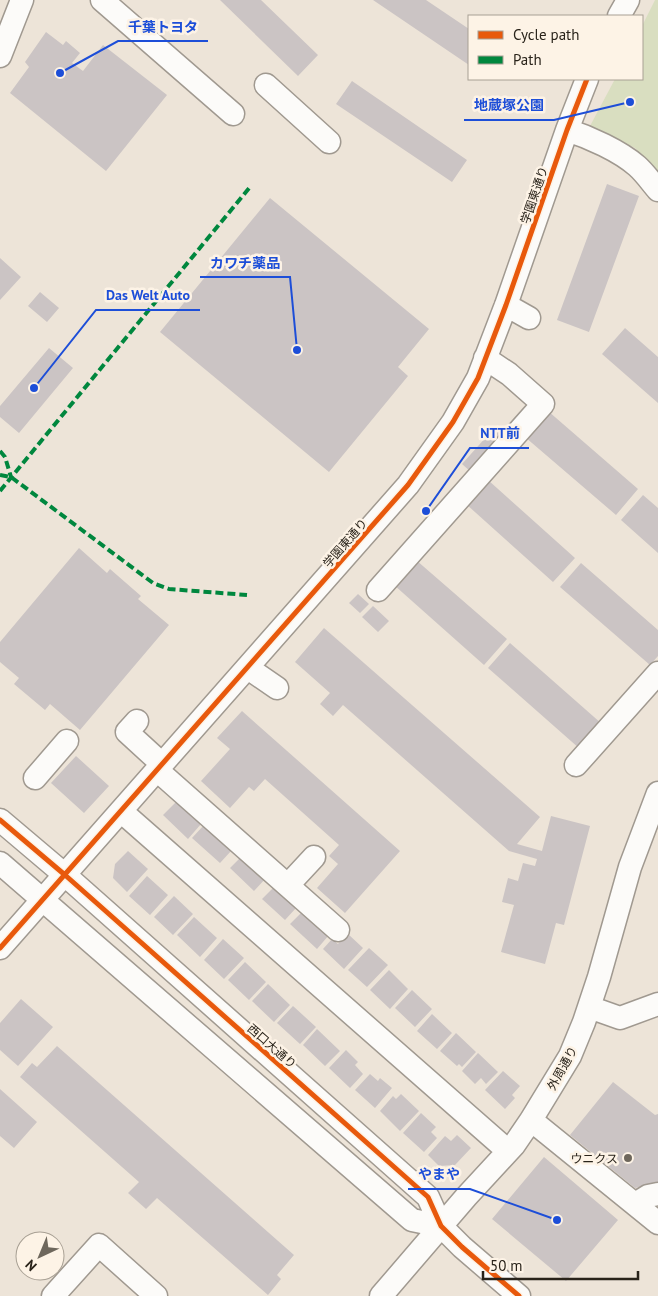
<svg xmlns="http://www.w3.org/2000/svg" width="658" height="1296" viewBox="0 0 658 1296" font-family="'PT Sans','Noto Sans JP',sans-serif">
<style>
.green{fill:#d9dec0}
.building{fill:#cbc4c4}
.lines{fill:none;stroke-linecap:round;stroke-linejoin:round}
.minor-casing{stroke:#a09990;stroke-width:25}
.minor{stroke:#fcfbf9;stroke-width:22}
.quiet{stroke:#00873e;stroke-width:4;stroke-dasharray:8 4;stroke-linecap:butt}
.cycleway-casing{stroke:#fdf3e6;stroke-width:8}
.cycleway{stroke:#e8590c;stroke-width:5}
.poi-dot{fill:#6e675c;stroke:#fdf3e6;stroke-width:2}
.labels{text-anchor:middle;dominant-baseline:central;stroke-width:5;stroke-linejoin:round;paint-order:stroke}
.street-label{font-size:12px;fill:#29231a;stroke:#fdf3e6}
.poi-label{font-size:12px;fill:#29231a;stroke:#fdf3e6;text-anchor:end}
.leader{fill:none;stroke:#1d4ed8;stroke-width:2}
.callout-dot{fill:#1d4ed8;stroke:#fdf3e6;stroke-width:2}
.callout-label{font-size:14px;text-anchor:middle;font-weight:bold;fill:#1d4ed8;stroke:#fdf3e6;stroke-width:5;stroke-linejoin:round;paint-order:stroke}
</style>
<rect width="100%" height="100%" fill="#ede4d8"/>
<path class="green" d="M655,0h3v174l-23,-26 -45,-22 25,-47h27v-53z"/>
<path class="building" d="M220,0h41l57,55 -20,21z
M373,0h53l43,29v36z
M46,32l17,13 3,-4 14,12 -8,10 11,8 20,-26 64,50 -61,76 -96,-78 19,-26 -4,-5z
M352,81l115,79 -15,22 -116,-78z
M607,184l32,12 -50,136 -32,-12z
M270,198l159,131 -31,38 10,9 -79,96 -169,-140z
M0,258l21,19 -21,23z
M40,292l19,16 -12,14 -19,-16z
M625,328l33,29v46l-56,-49z
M49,348l24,20 -54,65 -19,-16v-11z
M548,411l90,78 -22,26 -91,-78z
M496,426l8,5 -33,41 -9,-8z
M488,480l87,78 -22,24 -87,-78z
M643,495l15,13v45l-37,-33z
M79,548l28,25 3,-4 31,27 -3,3 31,26 -89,105 -30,-26 -5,6 -31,-26 5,-6 -19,-16v-20z
M416,560l91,79 -23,26 -90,-80z
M581,563l77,67v26l-8,9 -90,-78z
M358,594l11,10 -9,9 -11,-10z
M373,606l16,15 -11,11 -16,-15z
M324,628l216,189 -23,27 25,7 9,-35 39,10 -26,99 -8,-2 -11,41 -44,-12 13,-47 -12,-3 6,-24 10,3 5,-18 12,3 2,-7 -28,-8 -166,-146 -10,11 -13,-12 10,-11 -35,-31z
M510,643l92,81 -22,25 -92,-81z
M242,711l158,140 -55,62 -28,-25 21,-24 -9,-8 10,-11 -74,-66 -11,12 -5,-4 -19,21 -29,-27 29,-32 -13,-11z
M76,756l33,30 -25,27 -33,-30z
M177,801l24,23 -13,15 -25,-24z
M204,825l27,26 -11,12 -28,-25z
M128,851l20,18 -21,23 -14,-14 2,-14z
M242,856l24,22 -12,13 -24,-23z
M147,876l21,19 -18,20 -21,-19z
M274,887l22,21 -11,12 -23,-21z
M174,896l19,18 -20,21 -19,-18z
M303,911l26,24 -12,14 -27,-25z
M194,917l23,21 -17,19 -23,-22z
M347,933l16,15 -19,21 -21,-20 9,-10 6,5z
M223,939l21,19 -20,21 -20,-19z
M369,948l19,17 -21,22 -19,-17z
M245,962l21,20 -17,18 -21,-20z
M389,970l19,19 -18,20 -20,-19z
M268,984l22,21 -16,17 -22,-21z
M412,990l20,19 -17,18 -20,-19z
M21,999l32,28 -35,39 -18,-16v-27z
M293,1006l23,21 -16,17 -23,-21z
M432,1014l20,19 -15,16 -20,-18z
M317,1029l23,22 -15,15 -22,-21z
M456,1033l20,19 -14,15 -3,-3 -2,2 -17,-15z
M57,1046l237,209 -17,20 4,4 -13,16 -111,-97 -11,11 -18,-16 11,-11 -119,-105 12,-14 5,4z
M346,1050l12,12 -3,3 8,9 -13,14 -21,-20z
M478,1053l20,19 -12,12 -5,-6 -6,6 -13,-13z
M503,1071l17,15 -8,9 3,3 -10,11 -20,-19z
M370,1074l8,7 2,-3 12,10 -17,20 -20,-18z
M613,1082l42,33 3,-1v68l-23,6 -65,-53z
M0,1089l37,33 -23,26 -14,-12z
M401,1094l18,17 -19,20 -20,-20 13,-15 3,3z
M421,1113l15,14 -5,5 6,6 -13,14 -21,-19z
M457,1135l14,13 -16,17 -16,1 -11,-11 17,-19 6,5z
M544,1157l74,63 -52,61 -74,-62z"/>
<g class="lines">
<defs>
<path id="minor" d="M102,0l131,114
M619,16l9,-16
M0,56l22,-56
M266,85l63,57
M567,130c22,7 53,21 70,36 8,7 14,16 21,24
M506,305l23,13
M378,590l165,-186 -34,-30 -24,-16
M248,668l29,20
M137,721l-10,11 35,32
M576,765l82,-92
M157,770l181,160
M35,778l32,-37
M122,812l386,339
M0,820l65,55 363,322 13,29 21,21 57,49
M0,863l412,357 29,6
M288,885l26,-28
M0,948l408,-463 45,-63 25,-44 28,-73 61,-175 20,-51
M589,1007l31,11 38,-14
M531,1120l127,103
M635,1204l13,-8 10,-2
M53,1296l46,-51 57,51
M381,1296l85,-99 48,-52 17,-25 39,-64 14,-34 15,-45 31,-110 28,-74"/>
</defs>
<use href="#minor" class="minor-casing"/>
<use href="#minor" class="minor"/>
<path class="quiet" d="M0,451l5,6 6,20
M0,475l11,2 142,106 16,6 78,6
M0,491l250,-304"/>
<defs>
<path id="cycleway" d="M0,820l65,55 363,322 13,29 21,21 57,49
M0,948l408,-463 45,-63 25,-44 28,-73 61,-175 20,-51"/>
</defs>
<use href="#cycleway" class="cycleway-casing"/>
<use href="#cycleway" class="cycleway"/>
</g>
<circle class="poi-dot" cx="628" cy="1158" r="5"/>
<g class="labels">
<g class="street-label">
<text transform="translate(534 195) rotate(-71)">学園東通り</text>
<text transform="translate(345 543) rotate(-49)">学園東通り</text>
<text transform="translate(272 1046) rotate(41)">西口大通り</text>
<text transform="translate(562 1068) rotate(-61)">外周通り</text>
</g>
<g class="poi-label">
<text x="618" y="1158">ウニクス</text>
</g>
</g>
<path class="leader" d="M60 73L118 41H208M630 102L554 120H464M297 350L290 277H200M34 388L96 310H200M426 511L470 448H529M557 1220L470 1189H408"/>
<g class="callout-dot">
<circle cx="60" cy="73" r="5"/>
<circle cx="630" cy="102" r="5"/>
<circle cx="297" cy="350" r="5"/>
<circle cx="34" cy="388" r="5"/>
<circle cx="426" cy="511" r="5"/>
<circle cx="557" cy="1220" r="5"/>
</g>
<g class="callout-label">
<text x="163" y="32">千葉トヨタ</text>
<text x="509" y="110">地蔵塚公園</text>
<text x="245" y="268">カワチ薬品</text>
<text x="148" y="300">Das Welt Auto</text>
<text x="500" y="438">NTT前</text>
<text x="439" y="1179">やまや</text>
</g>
<rect x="468" y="15" width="175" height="65" fill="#fdf3e6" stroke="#a8a094"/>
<rect x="478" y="31" width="25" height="8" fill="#e8590c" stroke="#a8a094"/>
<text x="513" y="40" font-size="15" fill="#29231a">Cycle path</text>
<rect x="478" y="56" width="25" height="8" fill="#00873e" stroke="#a8a094"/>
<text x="513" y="65" font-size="15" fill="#29231a">Path</text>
<g transform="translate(40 1256) rotate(224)"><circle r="24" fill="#fdf3e6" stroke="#a8a094"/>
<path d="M0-4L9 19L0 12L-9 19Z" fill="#6e675c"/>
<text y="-8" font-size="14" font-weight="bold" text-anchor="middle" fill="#29231a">N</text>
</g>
<path d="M483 1271v8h155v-8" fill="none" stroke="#29231a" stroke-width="2.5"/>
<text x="490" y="1271" font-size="15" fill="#29231a" stroke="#fdf3e6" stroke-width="4" paint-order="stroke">50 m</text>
</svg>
